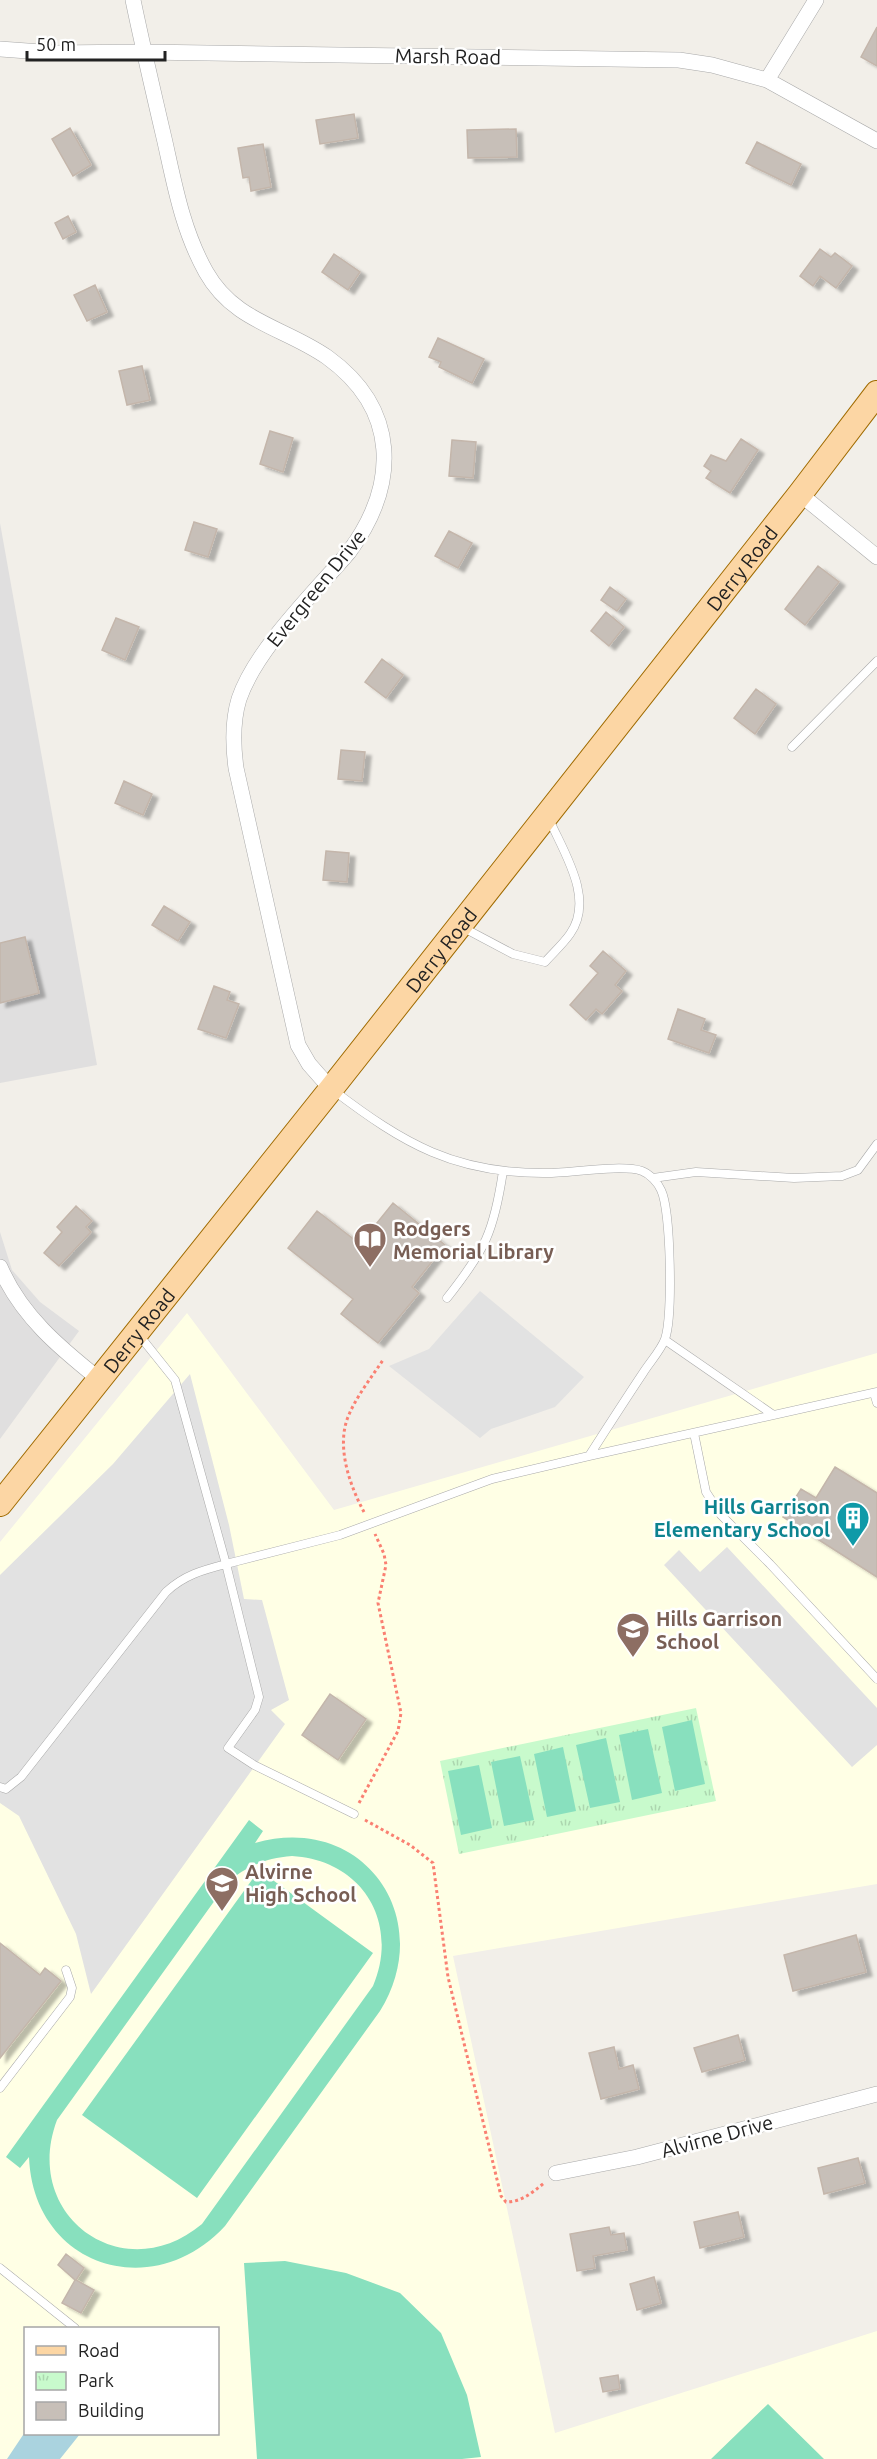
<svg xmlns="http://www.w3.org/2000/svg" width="877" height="2459" viewBox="0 0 877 2459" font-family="Ubuntu,sans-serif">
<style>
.residential{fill:#e0dfdf}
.education{fill:#ffffe5;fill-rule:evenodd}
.park{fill:url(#park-tufts)}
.pitch{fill:#88e0be;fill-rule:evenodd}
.parking{fill:#e2e2e2}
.water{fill:#aad3df}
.building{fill:#c7bfb8;stroke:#c4b6ab;stroke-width:1.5;filter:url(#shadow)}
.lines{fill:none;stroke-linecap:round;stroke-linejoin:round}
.service-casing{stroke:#a9a9a9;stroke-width:9}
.minor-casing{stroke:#a9a9a9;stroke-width:16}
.primary-casing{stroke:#a06b00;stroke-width:26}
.path{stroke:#fa8072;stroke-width:3;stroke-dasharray:3 3;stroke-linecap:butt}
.service{stroke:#fff;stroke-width:8}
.minor{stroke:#fff;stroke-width:15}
.primary{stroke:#fcd6a4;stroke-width:24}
.labels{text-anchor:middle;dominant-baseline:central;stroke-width:5;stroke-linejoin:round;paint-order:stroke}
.street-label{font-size:20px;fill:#222;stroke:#fff}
.education-label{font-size:20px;font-weight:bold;fill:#785e54;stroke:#fff;text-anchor:start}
.culture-label{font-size:20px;font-weight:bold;fill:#0d838f;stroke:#fff;text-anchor:end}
</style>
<defs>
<pattern id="park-tufts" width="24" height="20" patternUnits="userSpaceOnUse" patternTransform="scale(1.5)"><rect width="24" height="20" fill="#c8facc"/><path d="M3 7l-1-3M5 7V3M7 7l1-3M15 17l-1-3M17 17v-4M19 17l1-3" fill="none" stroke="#acd6af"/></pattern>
<filter id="shadow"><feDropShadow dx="6" dy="4" stdDeviation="1.5" flood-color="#0004"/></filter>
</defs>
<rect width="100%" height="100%" fill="#f2efe9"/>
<path class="residential" d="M0,523l97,542 -97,18z
M0,1232l12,38 28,32 39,29 -79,108z"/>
<path class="education" d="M187,1313l147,197 543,-157v531l-424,72 102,477 322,-102v128h-877v-917zM26,2328h192v106h-192z"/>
<path class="park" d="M696,1708l20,93 -257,53 -19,-93z"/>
<path class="pitch" d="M692,1720l13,64 -30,7 -13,-64z
M648,1729l14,64 -30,7 -13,-65z
M606,1738l14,64 -30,6 -14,-63z
M563,1747l13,64 -29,6 -13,-63z
M520,1756l14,64 -30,6 -13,-64z
M479,1765l13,63 -31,7 -13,-64z
M249,1820l14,11 -8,12c107,-31 183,74 125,168l-155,215c-73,79 -192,40 -196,-69l-9,11 -14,-11zM292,1856c70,4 108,66 81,130l-171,238c-79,66 -181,-8 -145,-104l171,-238c19,-16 38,-24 64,-26z
M259,1870l114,83 -176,245 -115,-83z
M285,2261l61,12 54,20 41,40 26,62 14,62 -19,2h-205l-13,-196z
M768,2404l56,55h-113z"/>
<path class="parking" d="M480,1291l104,86 -29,30 -64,22 -11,9 -91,-72 40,-17z
M190,1374l39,151 15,74 18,1 27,100 -18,10 14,14 -194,270 -15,-60 -57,-118 -19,-13v-228l113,-111z
M727,1547l150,161v37l-25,22 -188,-202 15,-15 21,22z"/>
<path class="water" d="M25,2432l1,2h54l-20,25h-53z"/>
<path class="building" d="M877,27v39l-16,-9z
M354,114l4,24 -38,6 -4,-24z
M70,128l21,37 -18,11 -21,-37z
M516,129l1,28 -49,1 -1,-28z
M757,142l44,22 -10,21 -45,-22z
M263,144l8,43 -20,4 -2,-14 -6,1 -5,-30z
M68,216l8,16 -13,7 -8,-16z
M820,249l11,8 4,-4 17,13 -16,22 -16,-12 -7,10 -13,-10z
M334,254l26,18 -12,18 -26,-18z
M95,285l12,27 -20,9 -13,-26z
M438,338l46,21 -12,24 -33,-16 2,-5 -12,-5z
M142,366l8,34 -23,5 -8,-34z
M270,431l23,7 -10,34 -23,-8z
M741,439l17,11 -28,43 -24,-15 5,-7 -7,-5 7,-11 15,6z
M452,440l24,2 -3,36 -24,-2z
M194,522l23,7 -9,28 -23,-7z
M449,531l23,12 -14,25 -23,-12z
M818,566l21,16 -34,43 -20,-16z
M610,587l16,12 -9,12 -16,-11z
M606,612l18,15 -15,19 -18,-15z
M116,618l23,9 -14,33 -23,-10z
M382,659l21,16 -17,23 -21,-16z
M756,689l20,15 -21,30 -21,-16z
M341,750l24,2 -3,29 -24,-2z
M124,781l28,13 -9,21 -28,-12z
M326,851l23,2 -2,29 -24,-2z
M164,906l26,16 -12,19 -26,-16z
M25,937l14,56 -39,10v-60z
M603,951l23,20 -11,14 7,6 -20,23 -6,-5 -10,11 -16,-15 28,-32 -8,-7z
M214,986l16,6 -3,8 12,4 -13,34 -28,-9z
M678,1009l27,10 -4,11 15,5 -7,18 -41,-14z
M393,1203l52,42 -33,42 7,6 -41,50 -37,-29 12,-15 -65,-51 29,-37 43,33z
M76,1206l16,15 -6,6 5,5 -32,34 -15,-13 18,-21 -5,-5z
M835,1467l42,26v84l-94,-60 18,-28 15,9z
M330,1694l36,25 -28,41 -36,-25z
M856,1935l10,37 -73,19 -9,-36z
M0,1943l40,32 5,-7 16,13 -61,77z
M738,2035l7,25 -43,12 -8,-24z
M614,2047l5,22 14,-4 6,24 -38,10 -12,-46z
M858,2158l7,25 -41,11 -6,-26z
M738,2212l6,25 -44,11 -6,-26z
M609,2227l2,8 13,-2 3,17 -34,6 2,12 -18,3 -7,-37z
M66,2254l18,14 -8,12 18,10 -13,23 -19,-10 13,-23 -17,-15z
M654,2277l7,26 -24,7 -7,-26z
M618,2375l2,14 -17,3 -3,-14z"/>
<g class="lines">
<defs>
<path id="service" d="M792,747l85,-86
M462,927l51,27 32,8c8,-9 18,-18 25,-28 25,-35 -6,-81 -21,-115
M333,1090c71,54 122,84 214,83 24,0 75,-9 95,-2 8,3 16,12 19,19 10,20 12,127 4,149 -4,11 -15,23 -22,34 -18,27 -36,55 -54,83l-97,23 -152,56 -114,29 33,133 -4,13 -27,38 26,17 100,49
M653,1178l43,-6 98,6 48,-2 16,-6 19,-26
M447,1298c38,-48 47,-66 56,-127
M665,1340l107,74
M874,1393l3,10
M694,1433l12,59 15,23 49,49 107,115
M589,1456l288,-64
M0,1787l6,2 15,-12 145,-185c18,-17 37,-22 60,-28l-51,-184 -36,-45
M0,2088l70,-91 2,-9 -6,-18
M0,2268l75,60"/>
<path id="minor" d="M133,0c10,48 21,95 32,142 10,45 18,89 41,130 28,50 78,55 121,85 72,52 72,127 22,195 -35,41 -93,97 -110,147 -7,23 -6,47 -3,69l62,277 11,19 22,25
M0,49l55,4 89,-1 535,8 33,5 55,15 110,61
M767,80l49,-80
M800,494l77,63
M0,1267c21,49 60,81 100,113
M556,2173l81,-16 240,-63"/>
<g id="primary">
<path id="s1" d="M0,1504l331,-415 469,-595 77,-101"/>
</g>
</defs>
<use href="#service" class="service-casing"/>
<use href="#minor" class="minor-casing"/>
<use href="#primary" class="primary-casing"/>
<path class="path" d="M364,1512c-14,-26 -28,-65 -16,-95 8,-20 23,-39 35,-57
M359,1803l39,-72 3,-18 -23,-110 8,-38 -2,-11 -9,-20
M365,1820l45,25 23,18 15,114 53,219 5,6c15,0 26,-9 38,-19"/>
<use href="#service" class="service"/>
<use href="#minor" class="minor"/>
<use href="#primary" class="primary"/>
</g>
<defs>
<symbol id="library-pin" viewBox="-11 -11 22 30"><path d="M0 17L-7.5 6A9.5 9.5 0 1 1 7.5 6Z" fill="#8d6e63" stroke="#fff"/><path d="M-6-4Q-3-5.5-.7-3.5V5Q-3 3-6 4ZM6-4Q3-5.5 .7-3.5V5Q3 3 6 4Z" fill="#fff"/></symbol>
<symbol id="building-pin" viewBox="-11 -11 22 30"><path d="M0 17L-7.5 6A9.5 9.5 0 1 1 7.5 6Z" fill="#0f9aa8" stroke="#fff"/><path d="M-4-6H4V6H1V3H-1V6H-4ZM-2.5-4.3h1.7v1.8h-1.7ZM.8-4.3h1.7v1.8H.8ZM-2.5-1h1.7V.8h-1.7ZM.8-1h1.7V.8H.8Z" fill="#fff"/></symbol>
<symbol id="school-pin" viewBox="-11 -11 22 30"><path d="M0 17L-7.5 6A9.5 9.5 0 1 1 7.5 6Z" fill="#8d6e63" stroke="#fff"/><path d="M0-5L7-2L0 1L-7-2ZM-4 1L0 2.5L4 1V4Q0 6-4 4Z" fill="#fff"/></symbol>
</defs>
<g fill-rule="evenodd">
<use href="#library-pin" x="351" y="1220" width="38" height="52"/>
<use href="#building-pin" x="834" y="1499" width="38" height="52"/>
<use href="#school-pin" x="614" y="1610" width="38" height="52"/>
<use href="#school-pin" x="203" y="1864" width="38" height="52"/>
</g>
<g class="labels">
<g class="street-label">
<text transform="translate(448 56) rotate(1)">Marsh Road</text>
<text stroke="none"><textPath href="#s1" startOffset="1194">Derry Road</textPath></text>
<text transform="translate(316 588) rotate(-51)">Evergreen Drive</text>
<text stroke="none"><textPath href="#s1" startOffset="708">Derry Road</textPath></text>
<text stroke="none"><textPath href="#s1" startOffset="222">Derry Road</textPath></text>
<text transform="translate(717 2136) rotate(-15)">Alvirne Drive</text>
</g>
<g class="education-label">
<text x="393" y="1228">Rodgers<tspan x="393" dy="23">Memorial Library</tspan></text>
<text x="656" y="1618">Hills Garrison<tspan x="656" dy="23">School</tspan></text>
<text x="245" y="1871">Alvirne<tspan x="245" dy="23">High School</tspan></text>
</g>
<g class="culture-label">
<text x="830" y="1506">Hills Garrison<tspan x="830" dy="23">Elementary School</tspan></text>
</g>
</g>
<rect x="24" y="2327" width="195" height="108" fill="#ffffff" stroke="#a7a7a7" stroke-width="1.5"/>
<rect x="36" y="2346" width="30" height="9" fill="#fcd6a4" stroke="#a7a7a7" stroke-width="1.5"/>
<text x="78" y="2357" font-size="18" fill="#222222">Road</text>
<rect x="36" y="2372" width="30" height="18" fill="url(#park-tufts)" stroke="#a7a7a7" stroke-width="1.5"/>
<text x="78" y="2387" font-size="18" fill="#222222">Park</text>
<rect x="36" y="2402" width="30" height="18" fill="#c7bfb8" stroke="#a7a7a7" stroke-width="1.5"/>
<text x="78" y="2417" font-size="18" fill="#222222">Building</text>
<path d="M27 51v9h138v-9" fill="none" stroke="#222222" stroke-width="3"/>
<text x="36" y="51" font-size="18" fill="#222222" stroke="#ffffff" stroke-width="4.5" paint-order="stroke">50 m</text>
</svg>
